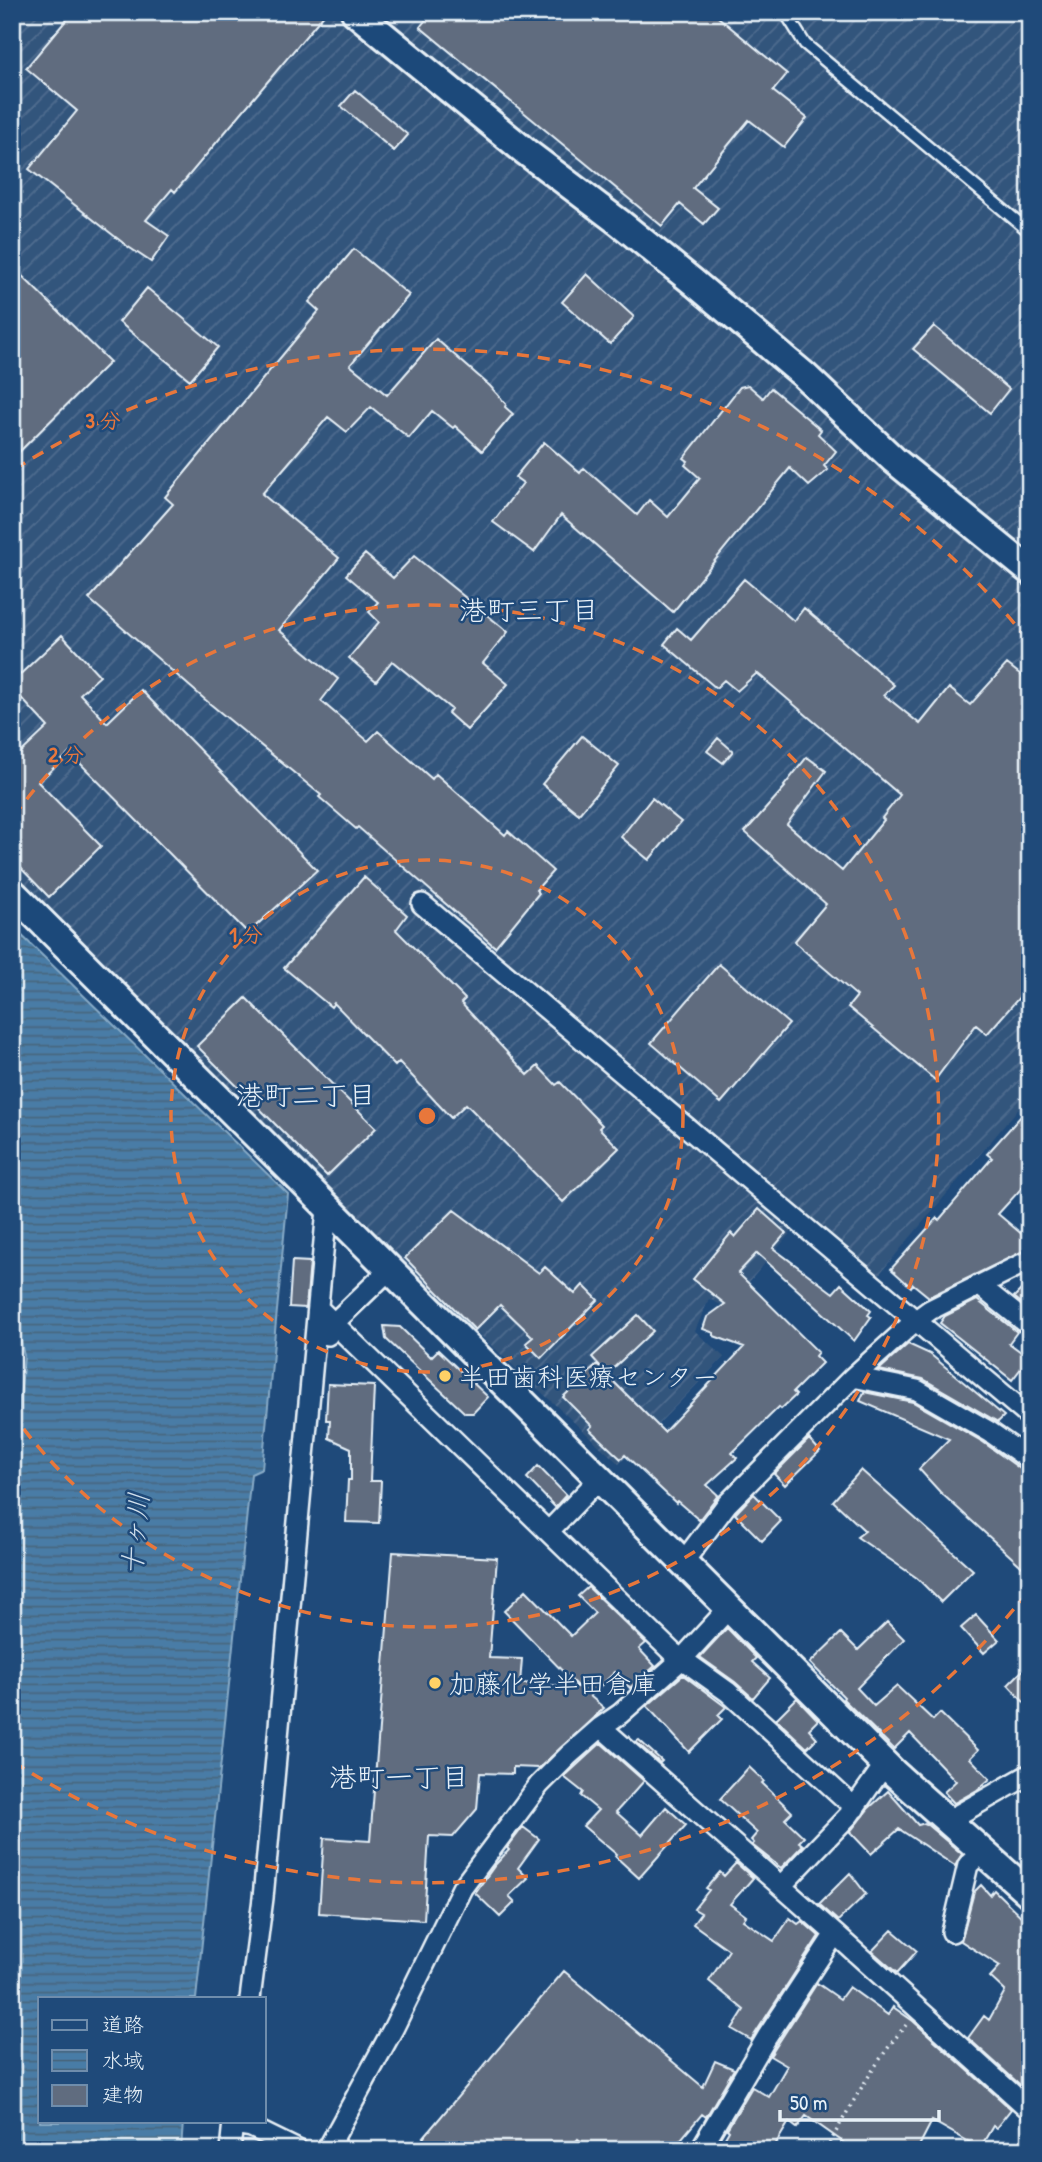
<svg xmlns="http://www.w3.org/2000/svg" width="1042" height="2162" viewBox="0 0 1042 2162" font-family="'Patrick Hand','Klee One',sans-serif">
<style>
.industrial{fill:url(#industrial-furrows)}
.water{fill:url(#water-rules);stroke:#88abc7;stroke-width:2}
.building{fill:#606c7f;stroke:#e8f1f8;stroke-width:2}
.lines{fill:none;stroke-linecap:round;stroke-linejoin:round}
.lane-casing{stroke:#e8f1f8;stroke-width:15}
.street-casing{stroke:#e8f1f8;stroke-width:24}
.secondary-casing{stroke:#e8f1f8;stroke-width:32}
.path{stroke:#e8f1f8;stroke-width:3.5;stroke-dasharray:2 5;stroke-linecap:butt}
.lane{stroke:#1f4a7a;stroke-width:10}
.street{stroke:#1f4a7a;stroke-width:19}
.secondary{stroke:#1f4a7a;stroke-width:26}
.ring{fill:none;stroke:#e8773b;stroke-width:3.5;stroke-dasharray:12 9}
.poi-dot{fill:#ffd166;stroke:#1f4a7a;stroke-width:2.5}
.labels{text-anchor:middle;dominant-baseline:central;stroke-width:5;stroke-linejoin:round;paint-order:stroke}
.poi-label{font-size:26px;fill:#e8f1f8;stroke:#1f4a7a;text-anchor:start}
.neighbourhood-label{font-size:28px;fill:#e8f1f8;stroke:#1f4a7a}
.water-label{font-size:28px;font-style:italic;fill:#d0dfec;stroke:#1f4a7a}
.centre{fill:#e8773b;stroke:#1f4a7a;stroke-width:3.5}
.ring-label{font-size:21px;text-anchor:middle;font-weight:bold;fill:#e8773b;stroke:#1f4a7a;stroke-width:5;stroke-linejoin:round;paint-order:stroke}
</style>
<defs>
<pattern id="industrial-furrows" width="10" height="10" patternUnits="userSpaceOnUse" patternTransform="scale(1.75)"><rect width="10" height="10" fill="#32547c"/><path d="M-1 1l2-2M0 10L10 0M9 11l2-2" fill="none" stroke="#506d8f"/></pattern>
<pattern id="water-rules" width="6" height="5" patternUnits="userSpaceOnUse" patternTransform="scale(1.75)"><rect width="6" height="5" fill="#487ca6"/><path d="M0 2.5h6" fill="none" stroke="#47657d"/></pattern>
</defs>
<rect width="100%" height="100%" fill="#1f4a7a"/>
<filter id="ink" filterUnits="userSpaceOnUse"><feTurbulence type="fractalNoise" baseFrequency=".0143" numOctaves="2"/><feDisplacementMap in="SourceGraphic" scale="14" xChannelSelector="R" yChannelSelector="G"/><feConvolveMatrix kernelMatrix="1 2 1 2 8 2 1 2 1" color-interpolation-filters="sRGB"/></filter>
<g filter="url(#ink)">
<path class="industrial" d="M12,12h1018v1083l-164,195 -73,-60 -66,78 -18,-9 -14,32 29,26 -105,107 -607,-563z"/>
<path class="water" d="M12,926l276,268 -26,275 -11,5 -55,525h-156v123h143l-2,28h-169v-666l12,-128 -12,-54z"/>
<path class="building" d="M73,12h253l-151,180 -3,-3 -26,31 23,16 -18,26 -24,-16 -98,-77 48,-58 -51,-43z
M432,12h280l75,62 -14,17 34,27 -23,29 -35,-27 -56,68 25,20 -14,16 -24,-20 -18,22 -242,-199z
M355,90l53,45 -14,16 -53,-45z
M354,249l55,46 -59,70 37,30 49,-56 54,47 16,18 -1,3 8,7 -31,37 -27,-25 -2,2 -21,-17 -23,27 -38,-31 -24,25 -19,-15 -66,77 77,64 -60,72 59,49 -17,22 47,40 10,-10 54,48 4,-5 69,61 3,-4 45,40 -17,19 3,3 -44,54 -137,-120 -2,2 -37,-32 2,-2 -112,-92 -120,-104 84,-95 -8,-7 154,-186 -10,-9z
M12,266l98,96 -98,97z
M587,274l47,43 -24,27 -48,-42z
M147,288l71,59 -28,33 -71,-58z
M934,326l75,63 -19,24 -77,-64z
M748,385l15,13 8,-10 50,42 -3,4 18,17 -12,15 4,4 -19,16 -19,-18 -117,144 -112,-97 -27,37 -41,-30 30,-39 -8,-6 29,-35 36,31 4,-5 53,47 12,-15 19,17 32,-39 -15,-13 3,-4 -4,-3 56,-71z
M365,554l28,24 21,-22 94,76 -25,31 25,21 -41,46 -19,-17 3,-4 -59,-48 -16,20 -27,-23 30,-36 -10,-10 9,-10 -32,-27z
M744,579l50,42 10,-13 90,77 -10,10 36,29 29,-36 21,17 37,-41 23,18v303l-43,49 -11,-9 -41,55 -87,-73 9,-11 -63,-54 32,-38 -81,-72 40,-45 -1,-1 23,-29 19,14 -39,53 55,47 42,-51 -2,-2 18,-23 -143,-122 -20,18 -13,-11 -8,8 -52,-44 13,-16 14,12z
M62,635l38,41 -20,18 27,29 34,-33 176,180 -69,63 -178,-180 -32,29 63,64 -52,51 -37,-38v-98l36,-34 -36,-39v-6z
M582,736l37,30 -40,48 -37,-30z
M718,738l15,13 -10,12 -16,-12z
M652,798l29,24 -32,38 -28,-23z
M364,877l43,38 -11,15 69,69 -4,4 67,72 10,-9 18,19 4,-3 42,43 -3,3 20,20 -56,54 -97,-98 -15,14 -52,-56 -4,4 -61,-63 -3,4 -47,-39z
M719,964l70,60 -68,79 -70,-60z
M246,998l130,130 -49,48 -130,-130z
M1030,1106v73l-32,35 32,27v7l-101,49 -16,-13 -2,3 -20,-18 46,-51 2,2 53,-62 -5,-4z
M759,1209l27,24 -13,15 60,45 8,-9 30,27 -3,4 3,2 -17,24 -97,-88 -19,20 80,79 -3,4 7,7 -29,29 3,3 -15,14 -2,-2 -47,46 5,5 -30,27 11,10 -19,25 -22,-19 -1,2 -51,-48 -4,4 -32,-30 3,-3 -29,-29 34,-32 67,67 80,-85 -30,-11v-3l-11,-4 4,-12 18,-13 -32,-25 38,-46 4,4z
M454,1210l85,63 6,-6 30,27 8,-9 15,15 -57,58 -15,-15 7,-6 -33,-32 -25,25 -70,-72z
M292,1261l18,1 -4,46 -17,-1z
M1030,1281v29l-16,-13z
M977,1300l40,32 -8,11 20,15 -17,22 -72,-57 5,-7z
M638,1315l15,16 -46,43 -15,-17z
M384,1326l16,1 31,30 7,-7 50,47 -15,16h-8l-79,-74z
M908,1344l22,10 74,62 -6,6 -75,-43 -44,-9z
M328,1384l46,2 -4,95h11l-2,42 -33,-1 2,-42h3v-32l-22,-10 1,-18h-4z
M864,1392l49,10 70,40 47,34v98l-90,-82 -21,-23 30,-30 -89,-38z
M809,1439l11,12 -35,34 -11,-11z
M538,1466l28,29 -11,12 -28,-29z
M861,1470l112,100 -32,32 -24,-24 -60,-41 8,-6 -32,-30z
M754,1494l27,27 -19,20 -27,-27z
M393,1552l104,6 -8,100 33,1 -2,24 58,4 -74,-76 22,-21 45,46 24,-23 -17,-17 10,-9 58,56 -7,6 16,17 -25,22 -15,-16 -25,24 14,12 -65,60 -26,-1v7l-33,-1 -3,36 -24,28 -24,-1 -5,84 -105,-7 5,-75 46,3z
M976,1615l23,25 -15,13 -23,-25z
M887,1622l17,17 -47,49 17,18 23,-20 36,34 7,-7 38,37 -8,8 20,21 -13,11 -23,13 -10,-11 12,-11 -46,-48 -16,16 -51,-50 1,-2 -34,-34 31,-30 17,17z
M727,1628l29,30 -4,4 18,16 -17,20 -18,-16 -35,-25z
M1030,1663v46l-22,-24z
M683,1675l43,32 -8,8 4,4 -33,33 -42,-46z
M797,1698l21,22 -9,9 8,9 -10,10 -31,-29z
M639,1740l23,21 -2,2 -24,-21z
M601,1743l43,38 -28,31 26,23 24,-28 20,18 -47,53 -24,-22 1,-2 -33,-28 15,-16 -17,-14 2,-4 -19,-15z
M749,1767l15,14 -2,2 30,29 -7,7 19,18 -5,5 4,3 -22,23 -29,-23 2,-2 -3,-3 6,-7 -37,-34z
M888,1791l30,34 7,-2 37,31 -7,12 -56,-37 -28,25 -21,-22 19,-24z
M523,1827l16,12 -21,29 10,10 -19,18 6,6 -15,15 -25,-24 20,-28 14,-15 -2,-2z
M736,1863l17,15 -23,26 16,12 -3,4 31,21 16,-23 8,6 4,-3 17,15 -68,104 -19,-11 12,-19 -35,-29 20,-31 -36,-26 8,-11 -7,-4 15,-19 -3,-2 14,-16 4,4z
M850,1873l16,21 -28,27 -19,-17z
M981,1885l9,10 4,-5 36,35v112l-7,10 7,5v34l-4,4 -58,-52 16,-22 5,4 16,-29 -15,-14 10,-11 -39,-25 13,-49z
M892,1930l25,21 -20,22 -25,-22z
M564,1971l139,116 12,-26 19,8 -28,48 -4,-3 -30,36h-80l-14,-11 -9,11h-132l-14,-12z
M817,1983l23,16 9,-12 39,28 5,-8 20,14 98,88 -15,19 -3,-2 -13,22 -48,-27 -15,29h-79l5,-8 -37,-26 -9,12 -8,-6 -17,28h-54l11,-19 -2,-2 25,-42 17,10 18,-31 -17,-10z"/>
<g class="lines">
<defs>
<path id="lane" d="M785,12l20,32 225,188"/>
<path id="street" d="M422,904l608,513
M979,1285l51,41
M319,1309l353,343 56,40 127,116
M328,1335l6,-12 55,-53
M853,1377l64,13 73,42 40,28
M549,1531l50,-52
M684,1561l43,-57 126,-127 62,-56 15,-11 100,-50
M601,1727l234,207 195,176
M947,1821l83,-47
M781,1886l68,-71 36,-51
M952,1932l16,-67 14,-13
M250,1999l13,-101 64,-689
M233,2124l18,3 47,23
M230,2150l3,-28
M327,2150l66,-121 69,-141 77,-103 30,-30 32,-28 19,-13 62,-55 47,-51
M700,2150l67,-113 68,-103"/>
<path id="secondary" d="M355,12l171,140 94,71 72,58 112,94 90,85 136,111
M12,892l882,881 136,121"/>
</defs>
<use href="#lane" class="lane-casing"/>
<use href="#street" class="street-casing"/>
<use href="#secondary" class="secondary-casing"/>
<path class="path" d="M826,2150c24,-44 48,-87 80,-125"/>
<use href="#lane" class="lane"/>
<use href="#street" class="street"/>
<use href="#secondary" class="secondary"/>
</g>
</g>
<g class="ring">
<circle cx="427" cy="1116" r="256"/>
<path d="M14 816A511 511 0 1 1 14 1416"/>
<path d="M1027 1593A767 767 0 0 1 15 1763M15 469A767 767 0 0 1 1027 639"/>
</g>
<g class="poi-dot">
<circle cx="445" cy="1376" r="7"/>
<circle cx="435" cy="1683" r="7"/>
</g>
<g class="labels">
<g class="poi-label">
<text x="459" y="1376">半田歯科医療センター</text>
<text x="449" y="1683">加藤化学半田倉庫</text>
</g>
<g class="neighbourhood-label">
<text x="529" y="610">港町三丁目</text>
<text x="306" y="1095">港町二丁目</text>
<text x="399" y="1777">港町一丁目</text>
</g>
<g class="water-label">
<text transform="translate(135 1534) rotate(-85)">十ヶ川</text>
</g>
</g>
<circle cx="427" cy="1116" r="10" class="centre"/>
<g class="ring-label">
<text x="103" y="428">3 分</text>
<text x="66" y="762">2 分</text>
<text x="246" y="942">1 分</text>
</g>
<rect width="1042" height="2162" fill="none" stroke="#1f4a7a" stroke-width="42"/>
<rect x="21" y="21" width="1000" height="2120" fill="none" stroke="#e8f1f8" stroke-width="2.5" filter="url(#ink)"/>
<rect x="38" y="1997" width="228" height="126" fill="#1f4a7a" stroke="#6f8dac" stroke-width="2"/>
<rect x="52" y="2020" width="35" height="10" fill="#1f4a7a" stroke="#6f8dac" stroke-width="2"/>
<text x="102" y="2032" font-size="21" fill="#e8f1f8">道路</text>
<rect x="52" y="2050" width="35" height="21" fill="url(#water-rules)" stroke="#6f8dac" stroke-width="2"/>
<text x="102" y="2068" font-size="21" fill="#e8f1f8">水域</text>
<rect x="52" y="2085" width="35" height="21" fill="#606c7f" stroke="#6f8dac" stroke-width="2"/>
<text x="102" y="2102" font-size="21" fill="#e8f1f8">建物</text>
<path d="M780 2110v10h159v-10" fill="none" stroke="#e8f1f8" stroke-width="3.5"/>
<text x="790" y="2110" font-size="21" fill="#e8f1f8" stroke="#1f4a7a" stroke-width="5" paint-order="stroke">50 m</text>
</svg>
